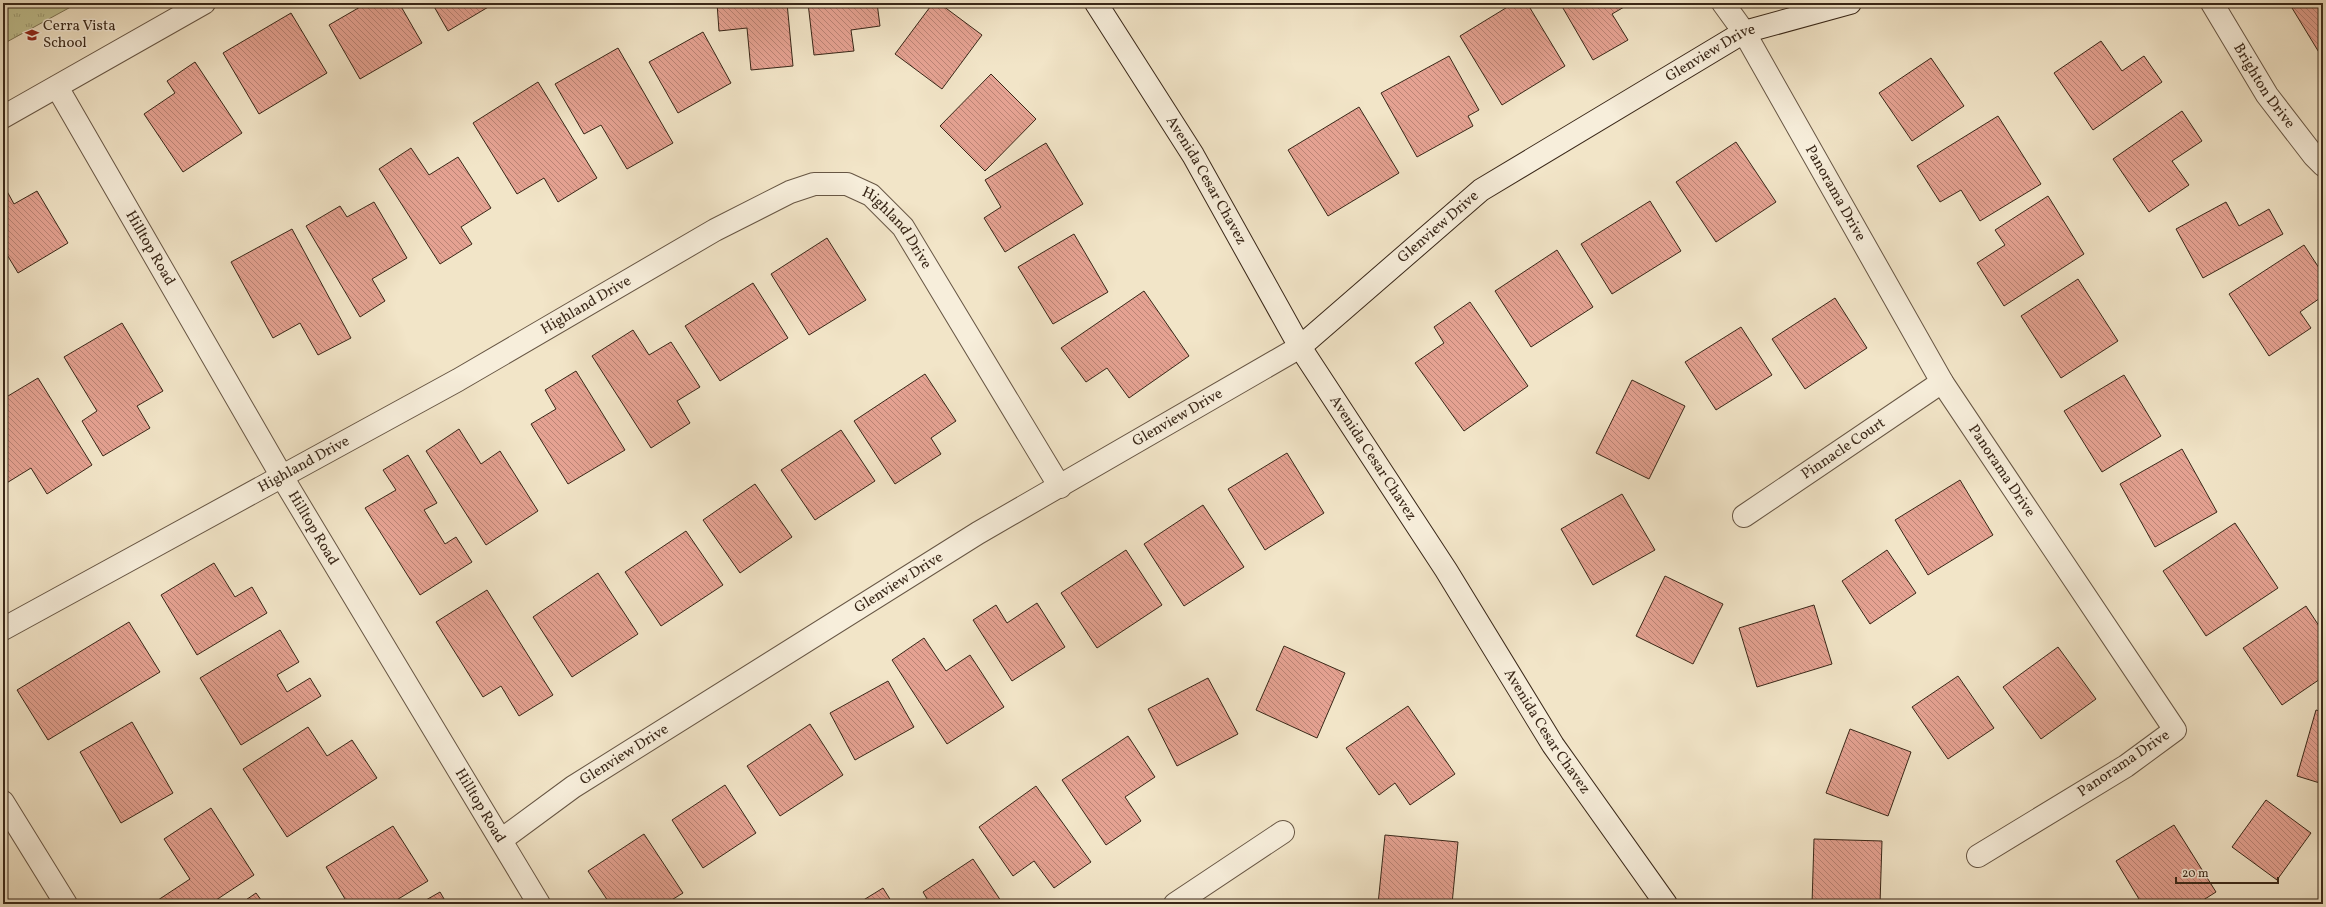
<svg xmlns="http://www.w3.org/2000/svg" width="2326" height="907" viewBox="0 0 2326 907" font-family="Vollkorn,serif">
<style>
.grass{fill:url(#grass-tufts);stroke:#7d7455}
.building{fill:url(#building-back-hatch);stroke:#392718}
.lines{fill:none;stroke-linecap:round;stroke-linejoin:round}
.street-casing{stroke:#675644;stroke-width:24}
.secondary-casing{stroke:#392718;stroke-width:24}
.street{stroke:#f7eedb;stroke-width:22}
.secondary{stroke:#f7eedb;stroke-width:22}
.labels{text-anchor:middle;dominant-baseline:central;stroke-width:3;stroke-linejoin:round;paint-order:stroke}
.poi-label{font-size:15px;fill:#392718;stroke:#f7eedb;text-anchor:start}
.street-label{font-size:15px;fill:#392718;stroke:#f7eedb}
</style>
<defs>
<pattern id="grass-tufts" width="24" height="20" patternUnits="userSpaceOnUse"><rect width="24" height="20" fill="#c1c292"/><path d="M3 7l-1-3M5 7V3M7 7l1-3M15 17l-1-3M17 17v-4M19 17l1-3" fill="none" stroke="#9e9e76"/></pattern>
<pattern id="building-back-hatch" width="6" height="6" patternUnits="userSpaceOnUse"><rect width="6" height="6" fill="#e5a292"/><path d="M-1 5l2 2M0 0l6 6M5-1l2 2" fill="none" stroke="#bb8476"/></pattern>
</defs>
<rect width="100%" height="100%" fill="#f2e5c8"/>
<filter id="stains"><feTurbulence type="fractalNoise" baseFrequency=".005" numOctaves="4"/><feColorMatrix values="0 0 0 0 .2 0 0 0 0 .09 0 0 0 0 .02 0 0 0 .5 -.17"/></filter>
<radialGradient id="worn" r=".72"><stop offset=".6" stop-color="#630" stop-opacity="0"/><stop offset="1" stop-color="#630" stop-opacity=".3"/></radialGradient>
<path class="grass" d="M8,3h70l-75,41v-38z"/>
<path class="building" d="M357,3h42l23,40 -62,36 -31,-54 31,-18z
M432,3h63l-47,28z
M717,3h70l6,63 -42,4 -4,-42 -28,3z
M808,3h69l3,23 -29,4 3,21 -40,4z
M933,3h6l43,32 -40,54 -47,-35z
M1514,3h13l38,63 -63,39 -42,-69z
M1560,3h71l-19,11 16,26 -35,20z
M2289,3h34v56z
M291,13l36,60 -68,41 -36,-61z
M703,32l28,51 -53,30 -29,-51z
M2101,41l21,30 22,-15 18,26 -69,48 -39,-57z
M618,48l55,95 -46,26 -26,-44 -17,9 -29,-50z
M1449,56l30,54 -11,6 5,10 -56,31 -36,-64z
M1931,58l33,48 -52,35 -33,-48z
M195,62l47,71 -59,39 -39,-58 31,-21 -8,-12z
M991,74l45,45 -51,52 -45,-45z
M538,82l59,96 -39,24 -14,-24 -27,16 -44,-71z
M1359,107l40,66 -71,43 -40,-66z
M2182,111l20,30 -30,20 17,24 -40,27 -36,-53z
M1998,116l43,68 -61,37 -19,-31 -21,12 -23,-36z
M1736,142l40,60 -60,40 -40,-60z
M1046,143l37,61 -78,48 -21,-34 17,-11 -16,-27z
M411,148l18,27 29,-18 33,51 -30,19 11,17 -32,20 -61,-95z
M3,184l11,20 23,-13 31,52 -50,30 -15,-25z
M2048,196l36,58 -80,52 -27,-43 28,-18 -10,-15z
M1650,201l31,50 -69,43 -31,-50z
M374,202l33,56 -35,21 13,22 -25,16 -54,-91 34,-20 7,11z
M2226,202l13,24 30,-17 14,25 -80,44 -27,-49z
M292,229l59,109 -33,17 -18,-32 -27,15 -42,-76z
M1074,234l34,58 -55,32 -35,-57z
M827,238l39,62 -57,35 -38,-61z
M2304,245l19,29v22l-23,16 11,16 -42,28 -40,-62z
M1557,250l36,57 -62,40 -36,-56z
M2078,279l40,62 -57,37 -40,-62z
M753,283l35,55 -68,43 -35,-55z
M1144,291l45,65 -60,42 -22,-30 -21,14 -25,-34z
M1835,298l32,50 -62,41 -33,-50z
M1470,302l58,84 -64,45 -49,-68 29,-20 -10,-16z
M122,323l41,68 -26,15 13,22 -47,28 -21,-35 15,-10 -33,-54z
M1741,327l31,48 -56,35 -31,-48z
M633,330l16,25 22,-13 29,45 -23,14 13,22 -39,25 -59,-92z
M576,371l49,79 -57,34 -37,-60 25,-15 -11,-19z
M925,374l31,47 -25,17 10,16 -46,30 -41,-63z
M2124,375l37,61 -59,36 -38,-61z
M38,378l54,87 -45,29 -16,-26 -26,16 -2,-3v-82z
M1632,380l53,26 -36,73 -53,-26z
M459,429l22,35 19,-13 38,60 -52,34 -60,-94z
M841,430l34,51 -60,39 -34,-50z
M2182,449l35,63 -62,35 -35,-63z
M1287,453l37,60 -59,37 -37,-61z
M408,455l29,48 -13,7 21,34 11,-7 16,25 -52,33 -55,-87 31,-18 -13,-20z
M1960,480l33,55 -65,40 -33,-55z
M755,484l37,53 -52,36 -37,-53z
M1622,494l33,56 -62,35 -32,-56z
M1203,505l41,62 -60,39 -40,-62z
M2235,523l43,65 -72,48 -43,-65z
M686,531l37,54 -62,41 -36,-54z
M1126,550l36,55 -65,43 -36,-55z
M1887,550l29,43 -46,31 -28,-43z
M214,563l21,34 17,-10 15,26 -70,42 -36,-60z
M598,573l40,61 -66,43 -39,-60z
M1665,576l58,28 -30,60 -57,-28z
M487,590l66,105 -34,21 -18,-30 -18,11 -47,-75z
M1037,603l28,44 -53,34 -39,-61 23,-15 11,18z
M1814,605l18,59 -75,23 -18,-59z
M2306,606l17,26v45l-41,28 -39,-57z
M129,622l31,50 -112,68 -31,-50z
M280,630l19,32 -22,13 10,17 23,-14 11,18 -80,49 -41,-67z
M924,638l22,33 24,-16 34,52 -57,37 -55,-84z
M1284,646l61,27 -28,65 -61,-28z
M2058,647l38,52 -55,40 -38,-52z
M1958,676l36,52 -46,31 -36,-52z
M1208,678l30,56 -61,32 -29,-57z
M888,681l26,46 -59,33 -25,-47z
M1408,706l47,68 -45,31 -15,-22 -16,12 -33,-47z
M2316,710l7,2v72l-26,-8z
M132,722l41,71 -52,30 -41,-71z
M810,724l33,51 -63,41 -33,-50z
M308,727l19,29 25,-16 25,38 -90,59 -44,-68z
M1850,729l61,23 -23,64 -62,-23z
M1128,736l27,41 -30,20 16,24 -35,24 -44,-65z
M725,785l31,48 -53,35 -31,-48z
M1036,786l55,76 -37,26 -20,-27 -21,15 -34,-49z
M2266,800l45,33 -34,47 -45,-33z
M211,808l43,67 -44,29h-58l38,-25 -26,-40z
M2174,825l42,67 -19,12h-55l-26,-43z
M393,826l35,55 -38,23h-42l-22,-37z
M644,834l39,59 -18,11h-55l-22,-33z
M1385,835l73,7 -6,62h-74z
M1814,839l68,2 -2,63h-68z
M973,859l30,45h-73l-7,-12z
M883,888l10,16h-36z
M440,892l7,12h-28z
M256,893l8,11h-24z"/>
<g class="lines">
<defs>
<g id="street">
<path id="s1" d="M1723,3l21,29 198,350 233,348 -49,36 -148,90"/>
<path id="s2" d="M2212,3l55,92 47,61 9,9"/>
<path id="s3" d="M57,87l224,388 258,429"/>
<path d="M3,117l201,-114"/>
<path id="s4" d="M1744,516l198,-134"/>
<path id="s5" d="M3,629l455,-249 257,-150 75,-38 24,-8h33l24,11 32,32 157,260"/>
<path d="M3,802l63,102"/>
<path id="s6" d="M501,840l72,-53 405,-254 322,-186"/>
<path d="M1175,904l108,-72"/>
</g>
<g id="secondary">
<path id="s7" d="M1096,3l97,152 107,192 146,223 107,175 113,159"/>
<path id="s8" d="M1300,347l181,-157 263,-158 106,-29"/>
</g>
</defs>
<use href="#street" class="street-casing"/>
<use href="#secondary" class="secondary-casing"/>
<use href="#street" class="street"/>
<use href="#secondary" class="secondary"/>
</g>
<defs>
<symbol id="school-bare" viewBox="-9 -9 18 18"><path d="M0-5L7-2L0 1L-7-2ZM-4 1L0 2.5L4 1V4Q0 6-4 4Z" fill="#8f2418" stroke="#f7eedb" stroke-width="2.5" paint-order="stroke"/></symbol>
</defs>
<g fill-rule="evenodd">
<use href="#school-bare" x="22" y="25" width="20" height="20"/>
</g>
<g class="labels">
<g class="poi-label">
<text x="43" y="26">Cerra Vista<tspan x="43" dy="17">School</tspan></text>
</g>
<g class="street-label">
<text stroke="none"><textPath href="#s8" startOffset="507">Glenview Drive</textPath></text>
<text stroke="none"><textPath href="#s2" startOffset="98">Brighton Drive</textPath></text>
<text stroke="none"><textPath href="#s7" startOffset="209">Avenida Cesar Chavez</textPath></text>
<text stroke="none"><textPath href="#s1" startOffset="221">Panorama Drive</textPath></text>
<text stroke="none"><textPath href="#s8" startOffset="183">Glenview Drive</textPath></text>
<text stroke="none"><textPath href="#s5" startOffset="1027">Highland Drive</textPath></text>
<text stroke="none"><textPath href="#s3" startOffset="186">Hilltop Road</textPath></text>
<text stroke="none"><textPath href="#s5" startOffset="667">Highland Drive</textPath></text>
<text stroke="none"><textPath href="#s6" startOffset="798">Glenview Drive</textPath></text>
<text stroke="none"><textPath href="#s4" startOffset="120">Pinnacle Court</textPath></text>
<text stroke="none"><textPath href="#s7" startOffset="533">Avenida Cesar Chavez</textPath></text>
<text stroke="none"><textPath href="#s5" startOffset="343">Highland Drive</textPath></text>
<text stroke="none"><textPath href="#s1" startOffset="545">Panorama Drive</textPath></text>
<text stroke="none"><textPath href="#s3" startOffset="510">Hilltop Road</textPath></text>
<text stroke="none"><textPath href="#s6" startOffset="474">Glenview Drive</textPath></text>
<text stroke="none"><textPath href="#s7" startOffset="857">Avenida Cesar Chavez</textPath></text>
<text stroke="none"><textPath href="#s6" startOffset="150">Glenview Drive</textPath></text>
<text transform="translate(2124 764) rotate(-34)">Panorama Drive</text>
<text stroke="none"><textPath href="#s3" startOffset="834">Hilltop Road</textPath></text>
</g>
</g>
<rect width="2326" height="907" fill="none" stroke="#f2e5c8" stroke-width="16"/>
<rect x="4" y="4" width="2318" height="899" fill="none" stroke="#392718" stroke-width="2"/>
<rect x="8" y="8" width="2310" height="891" fill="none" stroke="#392718"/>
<path d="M2176 877v6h102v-6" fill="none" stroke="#392718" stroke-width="2"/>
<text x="2182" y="877" font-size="12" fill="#392718" stroke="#f7eedb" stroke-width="3" paint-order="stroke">20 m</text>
<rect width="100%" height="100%" filter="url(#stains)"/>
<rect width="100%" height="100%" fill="url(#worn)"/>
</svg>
